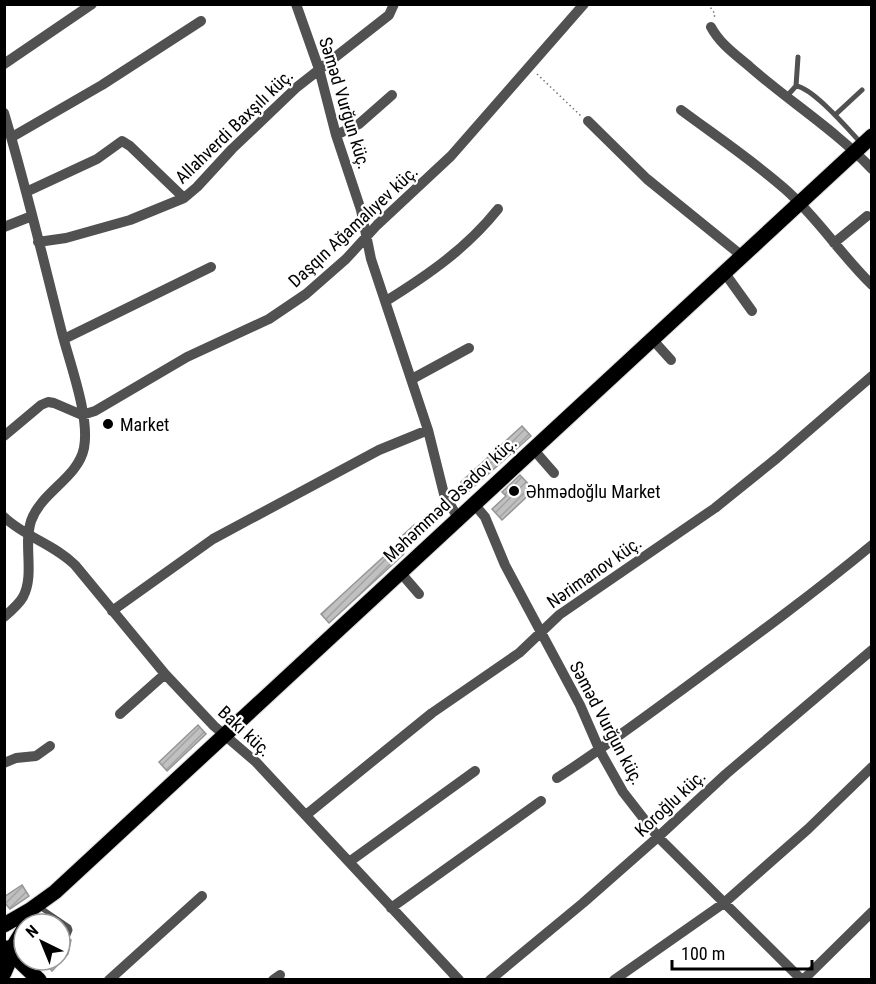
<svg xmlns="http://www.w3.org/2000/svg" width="876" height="984" viewBox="0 0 876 984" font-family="'Roboto Condensed',sans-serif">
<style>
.building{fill:url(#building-hatch);stroke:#959595;stroke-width:1.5}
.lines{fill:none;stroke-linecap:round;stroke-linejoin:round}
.primary-casing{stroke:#dbdbdb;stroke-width:17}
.path{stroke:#737373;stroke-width:1.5;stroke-dasharray:1.5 3;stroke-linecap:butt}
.service{stroke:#515151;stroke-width:5}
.minor{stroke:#515151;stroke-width:10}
.primary{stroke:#000;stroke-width:15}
.poi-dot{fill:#000;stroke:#fff;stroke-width:2}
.labels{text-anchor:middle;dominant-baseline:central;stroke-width:4.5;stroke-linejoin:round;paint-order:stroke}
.street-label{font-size:18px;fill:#000;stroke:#fff}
.poi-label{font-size:18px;fill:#000;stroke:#fff;text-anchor:start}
</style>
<defs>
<pattern id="building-hatch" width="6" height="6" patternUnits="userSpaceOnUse" patternTransform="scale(1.5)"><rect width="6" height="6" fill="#c0c0c0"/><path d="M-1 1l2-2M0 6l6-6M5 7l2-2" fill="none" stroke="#a3a3a3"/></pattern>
</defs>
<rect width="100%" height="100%" fill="#fff"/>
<path class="building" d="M522,426l9,10 -62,55 -8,-9z
M520,475l14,15 -32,30 -10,-11 14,-13 -4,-4z
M414,525l7,9 -19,17 2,3 -75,69 -8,-9 84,-77 -2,-2z
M198,725l8,9 -39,37 -8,-9z
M22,885l7,11 -19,13 -6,-7v-5z
M60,935l11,5 -3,14 -16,17 -9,-11h17z"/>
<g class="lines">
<defs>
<path id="primary" d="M4,925l26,-15 25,-18 817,-756
M24,929l-14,23 29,28
M4,973l6,-14 -2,-11"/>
</defs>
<use href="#primary" class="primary-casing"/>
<path class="path" d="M708,4l7,10 -1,4
M537,74l44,42"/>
<path class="service" d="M796,86l2,-29
M787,96l9,-10c17,2 52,43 65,57
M835,115l27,-25
M41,908l28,19 1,3 -2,5"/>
<path class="minor" d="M296,4l23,65 17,66 25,75 10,49 57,171 16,64 14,24
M711,27c9,17 25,28 39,40 40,35 85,63 122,102
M4,64l88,-60
M681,110c35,26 71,50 104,79 32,28 56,66 87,96
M4,113c22,73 39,146 58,220 8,31 28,84 22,115 -6,30 -43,44 -53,73 -8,24 4,53 -8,76 -4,7 -12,14 -19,20
M588,121l59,58 95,77
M336,135l23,-11 33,-29
M12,137l90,-52 99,-64
M26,192l71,-33 25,-18 8,5 54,52
M4,227l28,-11
M38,242l28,-4 64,-18 54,-22 13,-11 35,-38 65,-62 92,-72 5,-11
M834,243l33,-27
M724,272l28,39
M386,301c42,-26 81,-53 112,-92
M64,339l147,-72
M652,339l19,21
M412,379l57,-31
M4,436l37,-31 7,-3 6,1 28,12 13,-4 92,-54 82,-38 37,-25 40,-35 31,-34 74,-69 133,-152
M533,449l21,24
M474,504l11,13 20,48 75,140 20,46 23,41 35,45 144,143
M4,517c21,20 50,27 71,48l90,109 49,52 42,36 203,218
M400,572l19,22
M112,611l101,-72 166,-89 49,-20
M120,714l45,-40
M4,763l12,-5 20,-2 14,-10
M557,778c47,-30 92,-64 137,-97 60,-44 120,-88 178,-136
M306,815l126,-102 87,-60 40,-38 156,-107 62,-50 95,-82
M349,862l126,-91
M391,908l150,-107
M109,980l93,-84
M273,980l7,-5
M490,980l93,-77 75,-66 68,-63 146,-124
M614,980l110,-77 84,-74 64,-62
M803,980l69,-68"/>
<use href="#primary" class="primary"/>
</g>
<g class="poi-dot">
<circle cx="108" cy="424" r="6"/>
<circle cx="514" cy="491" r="6"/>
</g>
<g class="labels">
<g class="street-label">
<text transform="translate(345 103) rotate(73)">Səməd Vurğun küç.</text>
<text transform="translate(234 126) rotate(-44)">Allahverdi Baxşılı küç.</text>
<text transform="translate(353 226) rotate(-43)">Daşqın Ağamalıyev küç.</text>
<text transform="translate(450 499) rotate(-43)">Məhəmməd Əsədov küç.</text>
<text transform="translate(594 572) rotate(-35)">Nərimanov küç.</text>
<text transform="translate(607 723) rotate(62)">Səməd Vurğun küç.</text>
<text transform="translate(245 731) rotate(43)">Bakı küç.</text>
<text transform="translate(670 803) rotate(-43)">Koroğlu küç.</text>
</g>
<g class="poi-label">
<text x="120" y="424">Market</text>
<text x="526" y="491">Əhmədoğlu Market</text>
</g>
</g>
<rect width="876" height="984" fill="none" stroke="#000000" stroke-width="12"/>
<g transform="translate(42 942) rotate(317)"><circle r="28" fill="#ffffff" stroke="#999999" stroke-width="1.5"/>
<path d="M0-4.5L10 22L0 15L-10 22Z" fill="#000000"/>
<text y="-9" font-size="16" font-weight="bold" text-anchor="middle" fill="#000000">N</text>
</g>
<path d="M672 960v9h140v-9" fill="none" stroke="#000000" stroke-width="3"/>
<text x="681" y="960" font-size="18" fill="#000000" stroke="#ffffff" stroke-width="4.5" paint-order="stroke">100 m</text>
</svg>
